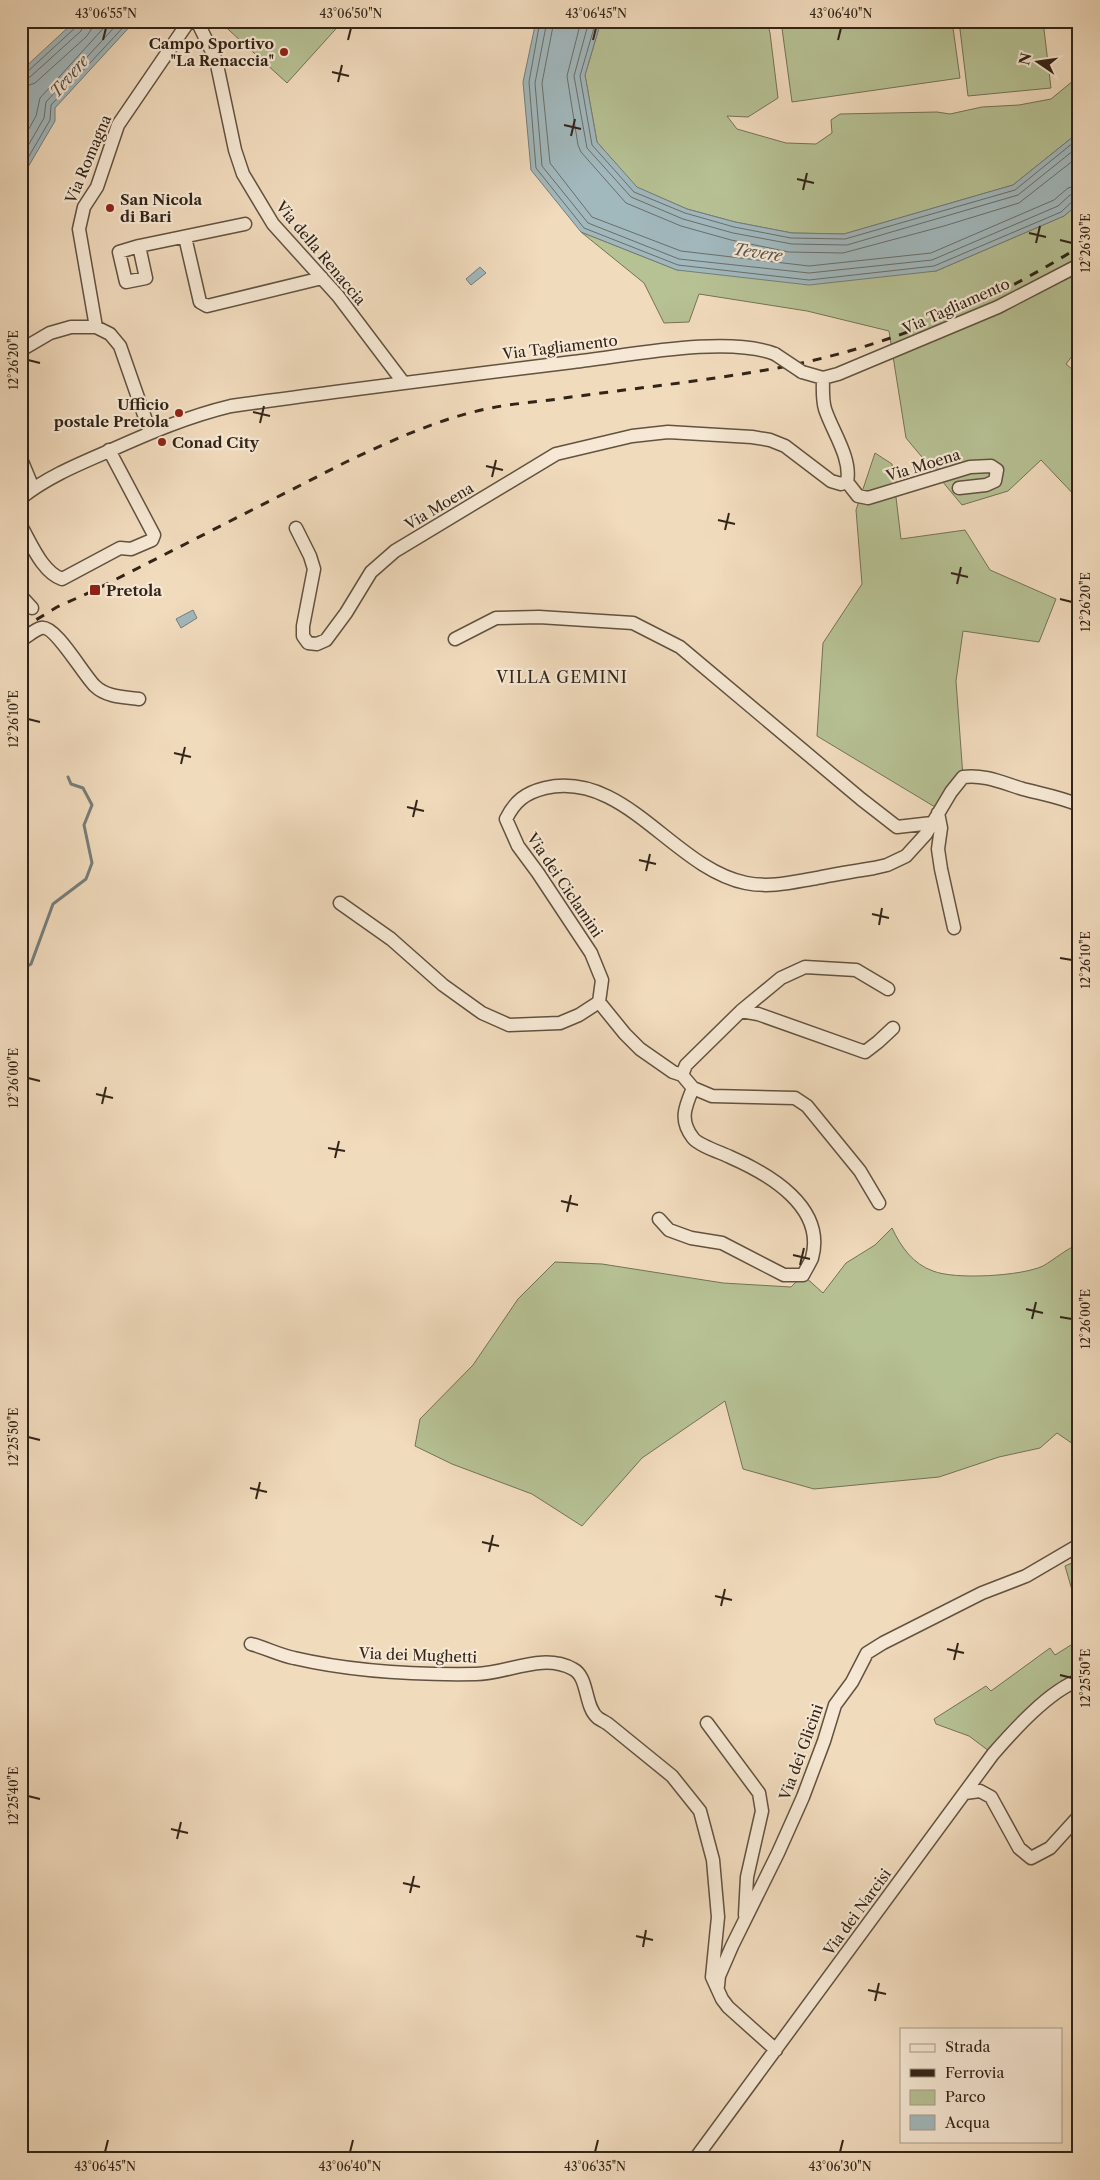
<svg xmlns="http://www.w3.org/2000/svg" width="1100" height="2180" viewBox="0 0 1100 2180" font-family="'Libre Caslon Text',serif">
<style>
.green{fill:#b6c194;stroke:#747256}
.water{fill:#a1b8bd;stroke:#757d7b}
.lines{fill:none;stroke-linecap:round;stroke-linejoin:round}
.shore{stroke:#6a6e6a;stroke-width:1}
.stream{stroke:#757d7b;stroke-width:3}
.minor-casing{stroke:#625241;stroke-width:15}
.minor{stroke:#f6e8d4;stroke-width:12}
.rail{stroke:#322418;stroke-width:3;stroke-dasharray:9 9;stroke-linecap:butt}
.minor-bridge-casing{stroke:#625241;stroke-width:15;stroke-linecap:butt}
.minor-bridge{stroke:#f6e8d4;stroke-width:12}
.ticks{fill:none;stroke:#322418;stroke-width:2}
.poi-dot{fill:#8f2418;stroke:#f6e8d4;stroke-width:2}
.labels{text-anchor:middle;dominant-baseline:central;stroke-width:4.5;stroke-linejoin:round;paint-order:stroke}
.poi-label{font-size:15px;font-weight:bold;fill:#322418;stroke:#f6e8d4;text-anchor:start}
.street-label{font-size:15px;fill:#322418;stroke:#f6e8d4}
.water-label{font-size:16px;font-style:italic;fill:#53504a;stroke:#f6e8d4}
.neighbourhood-label{font-size:16px;letter-spacing:1px;fill:#322418;stroke:#f6e8d4}
.neatline{fill:none;stroke:#322418;stroke-width:2}
.ticks-label{font-size:12px;text-anchor:middle;fill:#322418}
</style>
<rect width="100%" height="100%" fill="#f1dbbd"/>
<filter id="stains"><feTurbulence type="fractalNoise" baseFrequency=".004" numOctaves="4"/><feColorMatrix values="0 0 0 0 .2 0 0 0 0 .09 0 0 0 0 .02 0 0 0 .5 -.17"/></filter>
<radialGradient id="worn" r=".72"><stop offset=".6" stop-color="#630" stop-opacity="0"/><stop offset="1" stop-color="#630" stop-opacity=".3"/></radialGradient>
<path class="green" d="M219,21h124l-56,62z
M601,21h166l3,12 8,65 -30,19 -21,-1 10,13 49,14 30,1 16,-11 -1,-13 9,-6 97,-2 13,2 32,-7 37,-2 32,-6 28,-23v56l-66,53 -169,49 -52,-1 -57,-11 -48,-13 -51,-22 -39,-45 -12,-67z
M781,21h171l8,57 -168,24z
M959,21h84l8,67 -83,8z
M1079,203v144l-13,17 13,11v125l-38,-40 -33,31 -46,14 -56,-67 -17,-107 -82,-20 -108,-17 -10,28 -25,1 -20,-40 -63,-51 96,38 259,1 128,-55z
M875,453l17,11 9,75 64,-9 25,40 66,29 -17,43 -76,-11 -7,50 7,96 -28,30 -118,-71 6,-93 39,-59 -6,-74z
M892,1228c9,19 21,36 41,43 22,9 89,5 110,-5 12,-7 23,-17 36,-22v204l-22,-15 -17,15 -41,9 -60,20 -125,12 -71,-20 -18,-68 -83,57 -60,68 -50,-32 -80,-30 -37,-18 5,-27 53,-54 45,-66 37,-37 47,2 121,19 68,4 12,-12 20,18 23,-30 29,-18z
M1079,1560v40l-7,-10 -7,-24z
M1079,1640v39l-86,75 -24,-18 -33,-12 -2,-5 52,-33 5,5 59,-43 5,7z"/>
<path class="water" d="M75,21h60l-80,87v13l-34,58v-108z
M536,21h65l-16,54 12,67 40,45 50,22 48,13 57,11 52,1 169,-49 66,-53v71l-15,13 -128,55 -127,14 -132,-15 -96,-38 -50,-62 -8,-88z
M480,267l6,6 -15,12 -5,-6z
M193,610l4,8 -16,10 -5,-9z"/>
<g class="lines">
<path class="shore" d="M540,21l-11,61 7,86 48,60 94,37 131,15 125,-14 127,-54 13,-12 5,-1
M547,21l-12,62 7,83 46,57 91,36 130,14 123,-13 126,-54 12,-11 9,-2
M554,21l-12,62 8,80 42,54 89,34 128,15 122,-13 123,-53 14,-12 11,-3
M581,21l-14,55 11,69 3,7 45,51 55,23 50,14 58,12 54,1 101,-27 75,-23 60,-47
M589,21l-15,55 13,72 44,49 52,22 50,14 59,11 55,1 171,-50 61,-49
M596,21l-16,55 12,69 42,47 51,21 49,14 57,11 54,1 170,-49 64,-52
M21,74l5,-1 50,-46 2,-6
M21,80l9,-3 51,-46 4,-10
M21,88l14,-5 51,-46 5,-7 1,-9
M21,143l15,-27 4,-18 70,-77
M21,158l23,-40 2,-16 74,-81
M21,170l29,-50 1,-15 78,-84"/>
<path class="stream" d="M21,970l10,-6 22,-60 33,-25 6,-16 -8,-38 8,-20 -9,-17 -12,-4 -3,-7"/>
<defs>
<path id="minor" d="M197,21l19,39 19,90 8,24 30,50 65,72 65,86
M185,237l15,65 7,4 115,-28
M139,246l106,-22
M139,246l7,32 -20,4 -7,-30z
M96,327l-17,-98 5,-22 13,-20 21,-62 71,-104
M21,350l29,-17 21,-6h25l14,7 10,12 30,86
M802,372l21,6 15,-4 160,-67 81,-42
M21,459l12,29
M847,482l11,14 10,2 102,-31 21,-1 6,4 -2,11 -9,4 -27,3
M21,498c26,-21 58,-34 88,-47 40,-18 80,-35 122,-45 114,-16 228,-30 342,-44 54,-6 153,-27 202,-8
M21,526c10,17 21,46 41,53l58,-31 11,1 21,-9 2,-5 -45,-85
M296,528l14,28 4,13 -11,57v10l5,7 9,1 9,-4 20,-27 25,-41 24,-21 161,-97 76,-18 36,-4 84,5 18,3 15,6 46,35 10,3 6,-2c5,-24 -15,-51 -22,-73 -3,-10 -2,-21 -2,-31
M21,596l11,12
M455,639l41,-21 43,-1 94,6 47,24 181,152 36,28 35,-4
M21,640c6,-3 13,-10 20,-12 14,-4 43,48 54,58 11,11 29,11 44,13
M938,813l3,15 -3,21 3,20 13,59
M340,903l51,36 52,46 39,28 27,12 51,-2 19,-8 20,-13 3,-22 -11,-27 -53,-80 -20,-27 -12,-27c9,-18 19,-26 39,-31 80,-18 128,80 201,95 25,5 47,-1 71,-5 19,-4 38,-7 57,-10l13,-3 19,-9 20,-22 25,-42 12,-15c21,-3 40,6 60,12 19,5 37,8 56,16
M599,1002l26,32 15,15 33,23 9,3 11,13 19,8 83,2 12,8 53,65 19,32
M741,1011l40,-33 24,-11 51,3 32,19
M682,1075l4,-10 55,-54 17,3 107,38 13,-10 15,-14
M659,1219l10,11 22,8 31,5 62,32h19c3,-6 7,-12 9,-17 14,-51 -43,-84 -82,-101 -8,-4 -32,-12 -37,-19 -14,-18 -8,-31 0,-50
M251,1644c15,4 28,11 43,14 60,14 121,17 182,16 31,0 66,-22 97,-5 16,8 11,38 25,49 3,2 7,4 10,6l64,52 28,35 13,49 5,57 -6,60 10,22 6,8 48,43
M707,1723l52,70 3,18 -15,66 -2,38
M965,1793l15,-2 11,6 28,51 12,10 19,-10 29,-32
M718,1986l1,-10 13,-30 46,-93 25,-56 21,-56 11,-36 17,-23 15,-29 16,-10 99,-50 44,-17 53,-31
M695,2159l298,-405c21,-24 56,-63 86,-74"/>
</defs>
<use href="#minor" class="minor-casing"/>
<use href="#minor" class="minor"/>
<path class="rail" d="M21,629l36,-22 38,-17 251,-128c47,-22 94,-44 145,-54 24,-5 49,-6 73,-10 65,-9 131,-16 196,-27 115,-19 220,-62 319,-124"/>
<defs>
<path id="minor-bridge" d="M775,354l27,18"/>
</defs>
<use href="#minor-bridge" class="minor-bridge-casing"/>
<use href="#minor-bridge" class="minor-bridge"/>
</g>
<path class="ticks" d="M103,40l3,-12M348,40l3,-12M593,40l3,-12M838,40l3,-12M332,72l17,4M338,82l4,-17M564,125l17,4M571,136l4,-17M797,179l17,4M803,190l4,-17M1029,233l17,4M1060,240l12,3M1036,243l4,-17M28,360l12,3M253,412l17,4M260,423l4,-17M486,466l17,4M492,477l4,-17M718,520l17,4M725,530l4,-17M951,573l17,4M957,584l4,-17M1060,599l12,3M28,719l12,3M174,753l17,4M181,764l4,-17M407,807l17,4M413,817l4,-17M639,860l17,4M646,871l4,-17M872,914l17,4M879,925l3,-17M1060,958l12,2M28,1078l12,3M96,1094l17,4M102,1104l4,-17M328,1148l17,3M335,1158l4,-17M561,1201l17,4M567,1212l4,-17M793,1255l17,4M800,1265l4,-17M1026,1309l17,4M1060,1317l12,2M1032,1319l4,-17M28,1437l12,3M250,1488l17,4M256,1499l4,-17M482,1542l17,4M489,1552l4,-17M715,1596l17,4M721,1606l4,-17M947,1649l17,4M954,1660l4,-17M1060,1675l12,3M28,1796l12,3M171,1829l17,4M177,1839l4,-17M403,1883l17,4M410,1893l4,-17M636,1936l17,4M643,1947l3,-17M868,1990l18,4M875,2001l4,-18M105,2152l3,-12M350,2152l3,-12M595,2152l3,-12M840,2152l3,-12"/>
<g class="poi-dot">
<circle cx="284" cy="52" r="5"/>
<circle cx="110" cy="208" r="5"/>
<circle cx="179" cy="413" r="5"/>
<circle cx="162" cy="442" r="5"/>
<rect x="89" y="584" width="12" height="12" rx="2.5"/>
</g>
<g class="labels">
<g class="poi-label">
<text x="274" y="43" text-anchor="end">Campo Sportivo<tspan x="274" dy="17">"La Renaccia"</tspan></text>
<text x="120" y="199">San Nicola<tspan x="120" dy="17">di Bari</tspan></text>
<text x="169" y="404" text-anchor="end">Ufficio<tspan x="169" dy="17">postale Pretola</tspan></text>
<text x="172" y="442">Conad City</text>
<text x="106" y="590">Pretola</text>
</g>
<g class="street-label">
<text transform="translate(88 159) rotate(-67)">Via Romagna</text>
<text transform="translate(321 253) rotate(50)">Via della Renaccia</text>
<text transform="translate(956 306) rotate(-24)">Via Tagliamento</text>
<text transform="translate(560 347) rotate(-7)">Via Tagliamento</text>
<text transform="translate(923 465) rotate(-17)">Via Moena</text>
<text transform="translate(439 506) rotate(-31)">Via Moena</text>
<text transform="translate(565 885) rotate(56)">Via dei Ciclamini</text>
<text transform="translate(418 1655) rotate(2)">Via dei Mughetti</text>
<text transform="translate(801 1752) rotate(-70)">Via dei Glicini</text>
<text transform="translate(857 1912) rotate(-54)">Via dei Narcisi</text>
</g>
<g class="water-label">
<text transform="translate(69 76) rotate(-49)">Tevere</text>
<text transform="translate(758 252) rotate(8)">Tevere</text>
</g>
<g class="neighbourhood-label">
<text x="562" y="677">VILLA GEMINI</text>
</g>
</g>
<rect width="1100" height="2180" fill="none" stroke="#f1dbbd" stroke-width="55"/>
<rect x="900" y="2028" width="162" height="115" fill="#f6e8d4" stroke="#a89a89"/>
<rect x="910" y="2044" width="25" height="8" fill="#f6e8d4" stroke="#a89a89"/>
<text x="945" y="2052" font-size="15" fill="#322418">Strada</text>
<rect x="910" y="2069" width="25" height="8" fill="#322418" stroke="#a89a89"/>
<text x="945" y="2078" font-size="15" fill="#322418">Ferrovia</text>
<rect x="910" y="2090" width="25" height="15" fill="#b6c194" stroke="#a89a89"/>
<text x="945" y="2102" font-size="15" fill="#322418">Parco</text>
<rect x="910" y="2115" width="25" height="15" fill="#a1b8bd" stroke="#a89a89"/>
<text x="945" y="2128" font-size="15" fill="#322418">Acqua</text>
<g transform="translate(1038 62) rotate(283)" stroke="#f6e8d4" stroke-width="4" paint-order="stroke">
<path d="M0-4L9 19L0 12L-9 19Z" fill="#322418"/>
<text y="-8" font-size="14" font-weight="bold" text-anchor="middle" fill="#322418">N</text>
</g>
<rect x="28" y="28" width="1044" height="2124" class="neatline"/>
<g class="ticks-label">
<text x="106" y="18">43°06'55"N</text>
<text x="351" y="18">43°06'50"N</text>
<text x="596" y="18">43°06'45"N</text>
<text x="841" y="18">43°06'40"N</text>
<text transform="translate(1086 243) rotate(-90)" y="4">12°26'30"E</text>
<text transform="translate(14 360) rotate(-90)" y="4">12°26'20"E</text>
<text transform="translate(1086 602) rotate(-90)" y="4">12°26'20"E</text>
<text transform="translate(14 719) rotate(-90)" y="4">12°26'10"E</text>
<text transform="translate(1086 960) rotate(-90)" y="4">12°26'10"E</text>
<text transform="translate(14 1078) rotate(-90)" y="4">12°26'00"E</text>
<text transform="translate(1086 1319) rotate(-90)" y="4">12°26'00"E</text>
<text transform="translate(14 1437) rotate(-90)" y="4">12°25'50"E</text>
<text transform="translate(1086 1678) rotate(-90)" y="4">12°25'50"E</text>
<text transform="translate(14 1796) rotate(-90)" y="4">12°25'40"E</text>
<text x="105" y="2171">43°06'45"N</text>
<text x="350" y="2171">43°06'40"N</text>
<text x="595" y="2171">43°06'35"N</text>
<text x="840" y="2171">43°06'30"N</text>
</g>
<rect width="100%" height="100%" filter="url(#stains)"/>
<rect width="100%" height="100%" fill="url(#worn)"/>
</svg>
